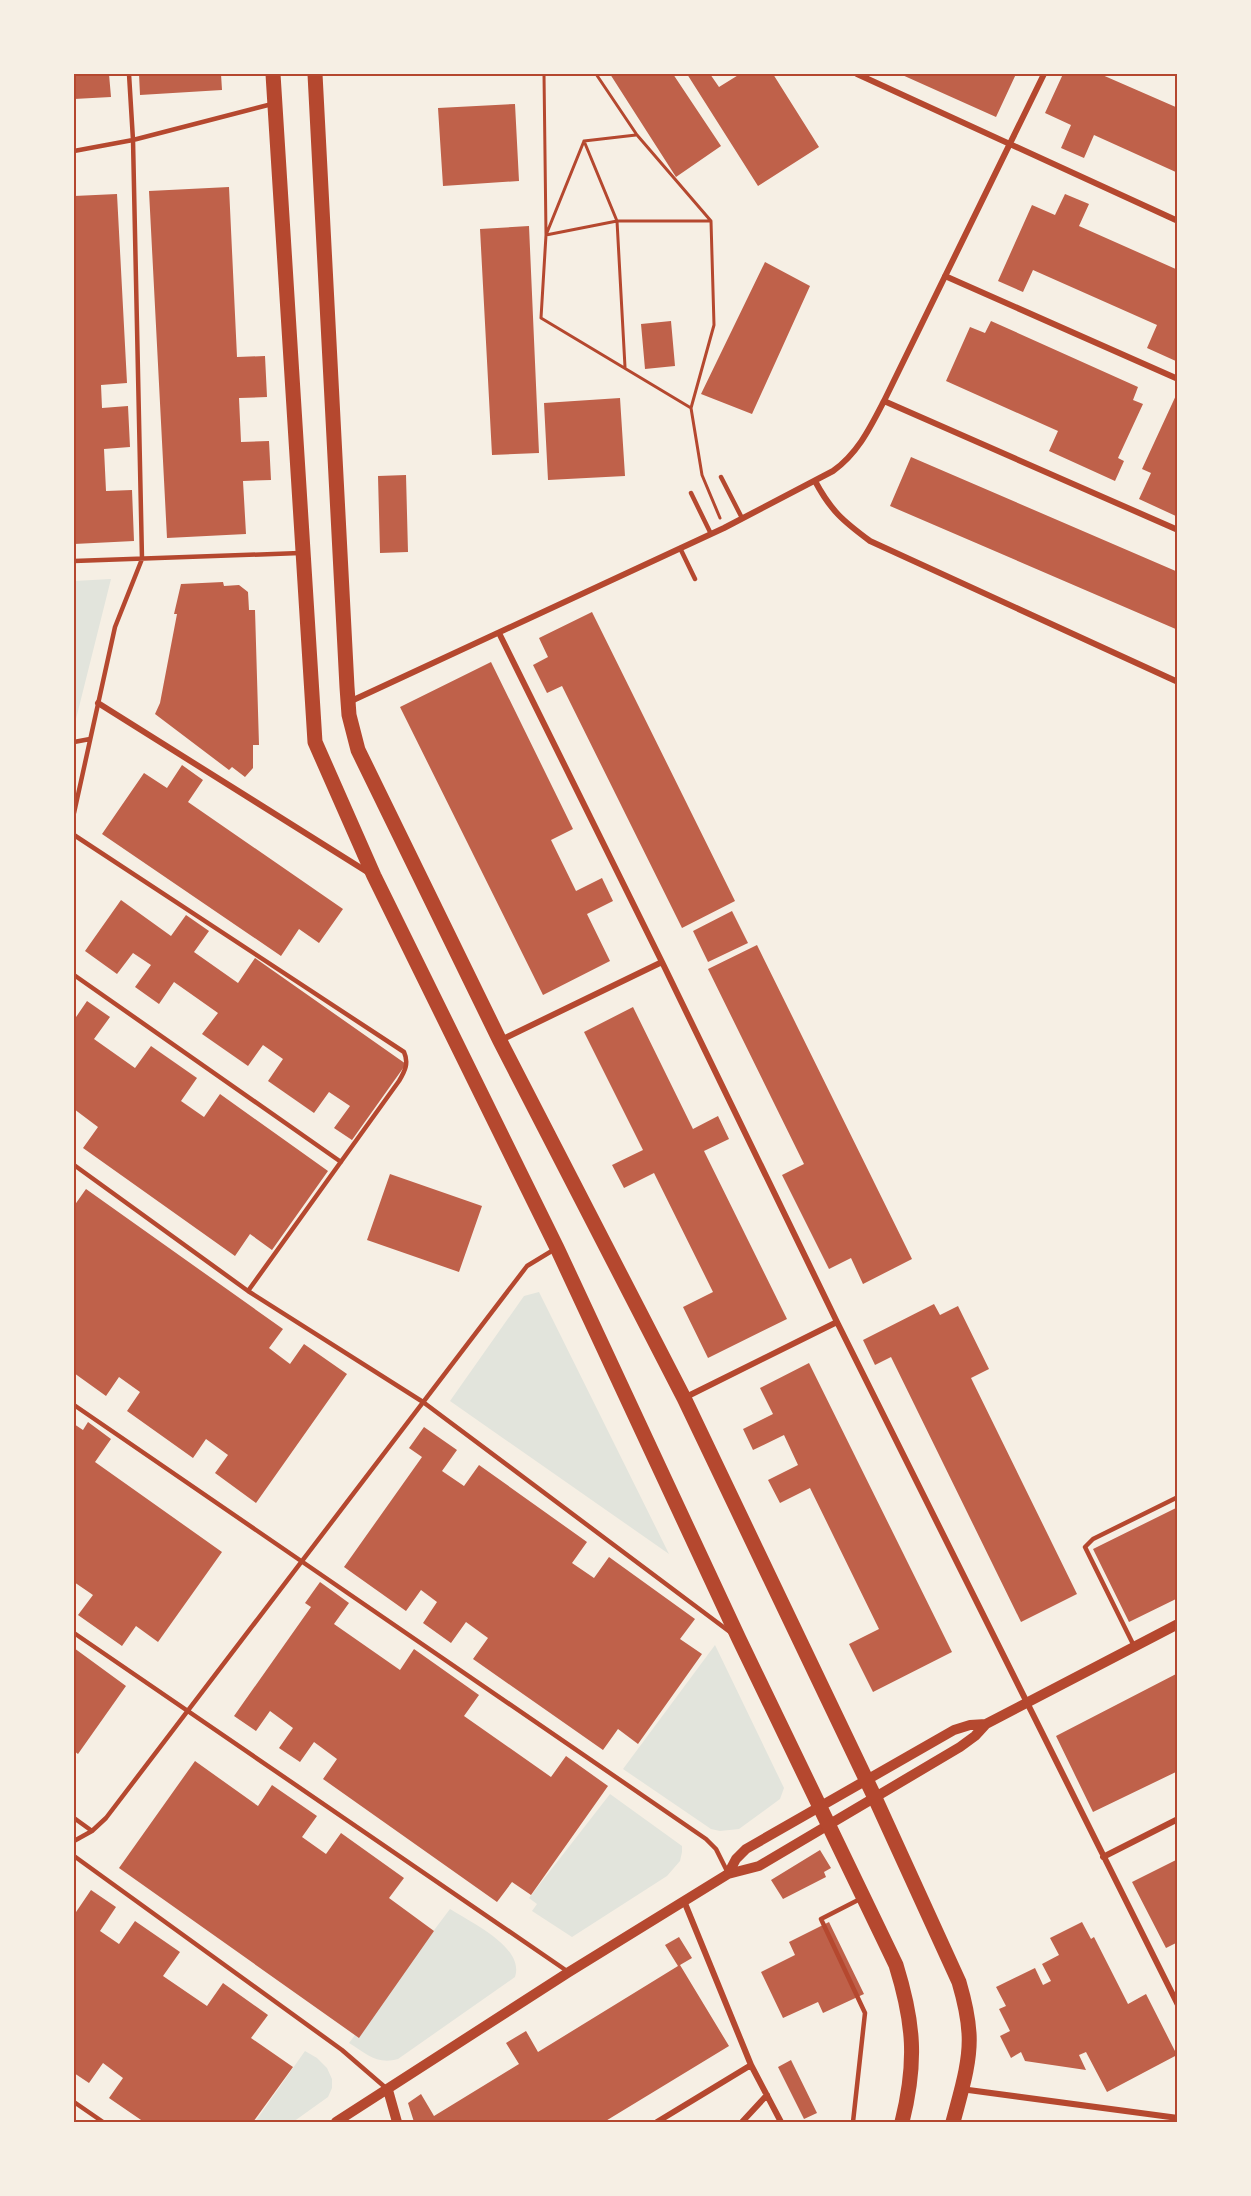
<svg xmlns="http://www.w3.org/2000/svg" width="1251" height="2196" viewBox="0 0 1251 2196" font-family="Karla,sans-serif">
<style>
.green{fill:#e2e4dc}
.building{fill:#bf614a}
.lines{fill:none;stroke-linecap:round;stroke-linejoin:round}
.path{stroke:#b5482f;stroke-width:3}
.service{stroke:#b5482f;stroke-width:4.5}
.minor{stroke:#b5482f;stroke-width:6}
.tertiary{stroke:#b5482f;stroke-width:10}
.primary{stroke:#b5482f;stroke-width:15}
.neatline{fill:none;stroke:#b5482f;stroke-width:2}
</style>
<rect width="100%" height="100%" fill="#f6efe4"/>
<path class="green" d="M111,579l-35,140h-2v-138z
M539,1292l130,262 -219,-153 74,-105z
M715,1645l69,143 -4,11 -41,30 -19,2 -9,-2 -88,-60z
M610,1794l72,52v6l-2,9 -13,15 -95,61 -40,-26 5,-7 -8,-6z
M450,1909c20,13 75,38 65,68l-117,82c-21,6 -31,-5 -49,-16z
M305,2051l12,7 10,10 5,11v9l-4,9 -35,25h-38z"/>
<path class="building" d="M74,74h9v2l26,-2 2,23 -37,2z
M139,74h82l1,16 -82,5z
M610,74h63l48,72 -45,31z
M687,74h23l9,13 21,-13h33l46,73 -61,39z
M900,74h116l-20,43z
M1063,74h37l78,34v65l-84,-38 -10,23 -23,-10 10,-23 -26,-12z
M515,104l4,77 -76,5 -5,-78z
M229,187l8,170 28,-1 2,41 -28,1 2,44 28,-1 2,39 -28,1 3,53 -79,4 -18,-347z
M117,194l10,189 -26,2 1,23 26,-2 2,41 -26,2 2,42 26,-1 2,51 -60,3v-348z
M1065,194l24,10 -10,22 99,44v92l-31,-14 10,-23 -124,-55 -10,22 -25,-11 34,-76 23,10z
M529,226l10,227 -47,2 -12,-226z
M765,262l45,24 -58,128 -51,-20z
M671,321l4,45 -30,3 -4,-45z
M991,321l147,66 -5,13 10,4 -25,54 6,3 -9,20 -66,-30 9,-20 -112,-50 24,-54 15,6z
M1178,391v126l-39,-18 12,-26 -9,-4z
M620,398l5,78 -77,4 -4,-77z
M911,457l267,115v58l-288,-124z
M406,475l2,77 -28,1 -2,-77z
M223,582l1,4 15,-1 9,7 1,18h6l4,135h-6v23l-8,9 -13,-10 -3,3 -74,-56 5,-11 17,-89h-3l7,-30z
M592,612l143,289 -53,27 -120,-242 -15,7 -14,-28 15,-8 -9,-19z
M491,662l82,167 -22,11 25,51 26,-13 11,23 -26,13 23,47 -67,34 -143,-288z
M182,765l21,15 -15,22 155,107 -24,34 -20,-14 -18,27 -179,-122 42,-61 23,15z
M121,900l50,36 15,-21 23,16 -15,21 44,31 17,-25 151,106 -54,76 -18,-12 16,-22 -21,-14 -15,21 -46,-32 15,-22 -20,-14 -15,21 -46,-32 16,-21 -44,-31 -15,22 -24,-17 16,-22 -18,-12 -16,21 -32,-23z
M732,911l16,32 -40,19 -15,-31z
M757,945l155,314 -49,25 -12,-26 -22,11 -47,-94 22,-11 -96,-195z
M87,1001l23,16 -16,22 41,29 16,-22 46,32 -16,23 23,16 16,-23 108,77 -56,79 -22,-16 -15,22 -152,-108 15,-21 -24,-18v-89z
M633,1007l60,122 25,-13 11,23 -25,12 83,168 -79,39 -25,-51 30,-15 -59,-119 -30,15 -12,-23 31,-15 -59,-118z
M390,1174l92,32 -23,66 -92,-32z
M86,1189l197,140 -14,19 21,16 14,-20 43,30 -91,129 -41,-30 13,-18 -22,-16 -13,19 -66,-47 13,-19 -21,-15 -13,19 -32,-23v-167z
M934,1304l6,11 18,-9 31,63 -18,9 106,216 -56,28 -130,-265 -16,8 -12,-25z
M809,1363l143,289 -79,40 -24,-48 30,-15 -69,-141 -30,15 -12,-23 30,-15 -14,-30 -31,15 -10,-21 30,-15 -13,-26z
M88,1422l23,17 -16,23 127,90 -64,90 -22,-16 -14,20 -44,-31 15,-20 -19,-13v-158l9,6z
M424,1427l33,23 -15,21 22,15 15,-21 108,77 -15,21 22,15 15,-21 86,62 -15,20 22,15 -64,90 -20,-15 -15,21 -130,-91 15,-21 -22,-16 -15,21 -28,-20 14,-21 -16,-12 -15,21 -62,-44 78,-110 -13,-9z
M1178,1507v91l-49,24 -36,-73z
M320,1582l29,21 -15,21 66,46 14,-21 65,46 -15,21 87,61 15,-21 42,30 -77,109 -19,-13 -15,20 -174,-123 14,-20 -23,-17 -14,20 -21,-14 14,-20 -23,-17 -14,20 -22,-15 77,-109 -6,-4z
M74,1648l52,38 -48,68 -4,-3z
M1178,1673v98l-85,41 -37,-76z
M195,1761l63,45 14,-21 45,31 -15,21 24,17 15,-21 63,45 -15,20 45,33 -75,107 -240,-170z
M820,1850l11,18 -7,4 2,5 -43,22 -12,-19z
M1178,1859v83l-12,6 -34,-66z
M91,1890l25,17 -16,24 19,13 16,-23 45,31 -17,24 44,30 16,-23 45,32 -17,23 42,29 -40,55h-109l-35,-24 14,-20 -20,-15 -14,20 -15,-10v-158z
M829,1922l35,72 -41,19 -5,-11 -35,16 -22,-46 34,-17 -6,-13z
M1082,1922l9,17 3,-2 34,67 18,-10 31,61 -70,37 -21,-40 -7,3 7,15 -61,-9 -4,-9 -10,6 -11,-22 10,-5 -11,-22 7,-3 -10,-19 39,-19 8,17 8,-4 -9,-17 17,-9 -9,-17z
M679,1937l13,21 -12,7 49,81 -125,76h-190l-6,-19 13,-9 13,22 85,-52 -13,-21 20,-12 12,21 140,-86 -13,-21z
M791,2060l26,53 -13,6 -26,-52z"/>
<g class="lines">
<path class="path" d="M544,74l2,161 38,-94
M584,141l33,80h94l-74,-86 -41,-61
M584,141l52,-6
M625,367l-8,-146 -71,14 -5,83 150,90 23,-83 -3,-104
M691,408l11,67 18,43"/>
<path class="service" d="M74,151l59,-11 139,-36
M721,477l21,41
M691,493l20,41
M680,548l15,31
M74,561l226,-8
M74,742l16,-3
M74,813l41,-186 27,-68 -9,-419 -4,-66
M74,835l330,217c5,11 1,19 -5,29l-151,210
M74,975l267,187
M74,1165l174,126 175,111 307,230
M74,1405l632,434 10,10 11,22
M74,1633l493,338
M1134,1646l-49,-99 8,-8 85,-42
M74,1818l18,13
M74,1841l18,-10 14,-13 421,-552 28,-17
M74,1856l268,194 44,38
M74,2102l29,20
M853,2122l12,-109 -44,-94 41,-21"/>
<path class="minor" d="M857,74l321,147
M945,276l233,103
M884,401l294,129
M815,481c16,30 28,40 55,60l308,141
M499,633l163,329 175,360 341,683
M349,702l375,-174 109,-57c25,-18 37,-43 51,-70l160,-327
M98,703l271,170
M501,1040l161,-78
M684,1398l153,-76
M1103,1857l75,-38
M684,1901l67,164 30,57
M961,2089l217,29
M657,2122l94,-57
M742,2122l25,-27"/>
<path class="tertiary" d="M728,1874l8,-15 10,-10 208,-119 16,-5 16,-1
M388,2090l9,32
M336,2122l233,-150 159,-98 31,-8 201,-119 15,-11 11,-12 192,-100"/>
<path class="primary" d="M273,74l42,668 59,134 183,372 182,391 157,326c18,58 21,97 6,157
M315,74l32,613 2,28 9,35 142,291 184,357 191,400 84,184c5,17 9,34 10,51 2,29 -9,62 -16,89"/>
</g>
<rect width="1251" height="2196" fill="none" stroke="#f6efe4" stroke-width="150"/>
<rect x="75" y="75" width="1101" height="2046" class="neatline"/>
</svg>
